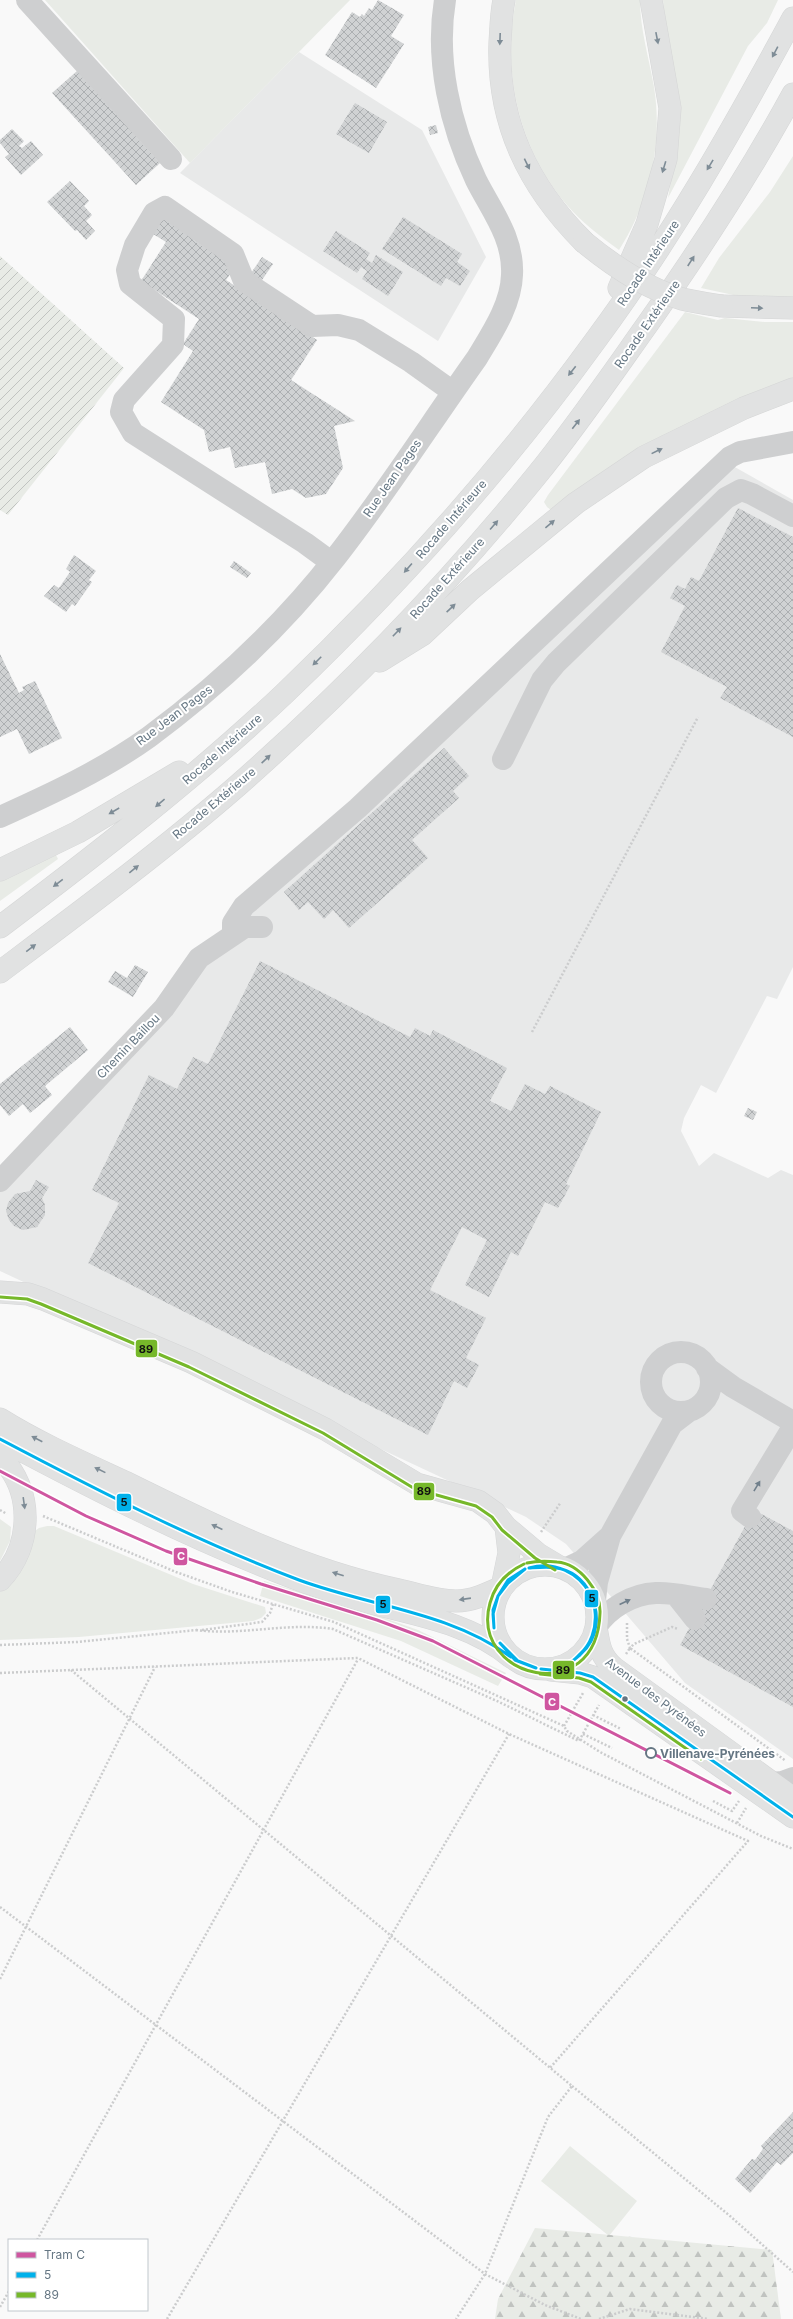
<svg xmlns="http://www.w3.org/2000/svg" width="793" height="2319" viewBox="0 0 793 2319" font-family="Inter,sans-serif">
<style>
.built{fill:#e8e9e9}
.green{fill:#e8ebe6}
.forest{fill:url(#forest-firs)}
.garden{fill:url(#garden-furrows)}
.building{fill:url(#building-cross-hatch)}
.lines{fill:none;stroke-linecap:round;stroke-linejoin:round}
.major-casing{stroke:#d5d6d7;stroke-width:23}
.highway-casing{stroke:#d5d6d6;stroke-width:23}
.path{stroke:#cbcccd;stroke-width:2.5;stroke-dasharray:2 2;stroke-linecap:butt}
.minor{stroke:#cecfd0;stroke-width:22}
.major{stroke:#e1e2e2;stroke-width:22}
.highway{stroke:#e1e2e2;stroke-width:22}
.highway-bridge-casing{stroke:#d5d6d6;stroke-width:23;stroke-linecap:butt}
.highway-bridge{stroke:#e1e2e2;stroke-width:22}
.bus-1-casing{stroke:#fff;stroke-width:6}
.bus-2-casing{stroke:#fff;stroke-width:6}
.bus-1{stroke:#00b1eb;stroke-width:3}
.bus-2{stroke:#76b82a;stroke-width:3}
.tram-1-casing{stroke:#fff;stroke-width:6}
.tram-1{stroke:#cf56a0;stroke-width:3}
.oneway{fill:#7e8c96}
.oneway2{fill:#707f8b}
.bus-dot{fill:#657683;stroke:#fff;stroke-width:1.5}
.stop-dot{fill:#fff;stroke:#657683;stroke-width:2}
.labels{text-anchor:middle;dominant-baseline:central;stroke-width:4;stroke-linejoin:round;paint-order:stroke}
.street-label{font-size:12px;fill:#657683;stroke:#fff}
.stop-label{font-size:12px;font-weight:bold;fill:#657683;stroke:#fff;text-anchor:start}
.line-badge{stroke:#fff;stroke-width:1.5}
.badge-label{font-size:11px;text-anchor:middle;font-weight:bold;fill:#fff}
.pale-badge-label{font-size:11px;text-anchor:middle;font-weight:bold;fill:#111}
</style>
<defs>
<pattern id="forest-firs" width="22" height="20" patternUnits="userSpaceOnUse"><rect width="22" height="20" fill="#e8ebe6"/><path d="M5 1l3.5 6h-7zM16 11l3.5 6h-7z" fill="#c0c3c0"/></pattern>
<pattern id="garden-furrows" width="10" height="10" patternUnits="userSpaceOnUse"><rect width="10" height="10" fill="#e8ebe6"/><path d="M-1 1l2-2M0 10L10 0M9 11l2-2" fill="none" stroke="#c0c3c0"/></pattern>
<pattern id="building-cross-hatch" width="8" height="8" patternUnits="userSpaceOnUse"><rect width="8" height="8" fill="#d0d2d3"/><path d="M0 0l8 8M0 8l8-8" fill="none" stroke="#acafb1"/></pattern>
</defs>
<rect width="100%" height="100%" fill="#f9f9f9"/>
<path class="built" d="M299,52l123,78 64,127 -48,84 -258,-168z
M733,466l60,34v467l-16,32 -10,-3 -51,97 -15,-8 -17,33 -3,13 18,35 15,-13 54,25 13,-8 12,5v584l-108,-76 -119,-139 -40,-27 -526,-246v-90l252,-269z"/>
<path class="green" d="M45,0h305l-160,163z
M516,0h124c0,29 9,58 14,87 9,56 -4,115 -35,163 -19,-14 -38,-28 -53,-46 -48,-57 -64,-132 -50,-204z
M663,0h115l-11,23 -19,23 -80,152 9,-52z
M793,156v142l-55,-2 -37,-8 18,-30 51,-66z
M685,312l33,8 7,-2 40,4h28v59l-242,129 -4,-3 -3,-5 4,-7z
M56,855l2,4 -58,42v-20z
M0,1519l11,8 -1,14 -10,20z
M47,1526h7l139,58 72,23 1,6 -5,5 -8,3 -174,16 -79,3v-50l32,-57 7,-5z
M264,1581l112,34 42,15 88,43 -8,13 -97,-45 -141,-45z
M570,2146l67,55 -28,35 -68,-55z"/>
<path class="forest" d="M535,2228l237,22 9,69h-286l3,-20z"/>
<path class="garden" d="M0,256l124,112 -116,147 -8,-5z"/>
<path class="building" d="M378,0l26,15 -13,21 13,8 -28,44 -51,-33 27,-43 8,5 2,-3 2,2 5,-8 3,2z
M77,71l83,92 -24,22 -84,-92z
M355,103l32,19 -18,31 -33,-19z
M436,125l2,8 -8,2 -2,-8z
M12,129l12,12 -5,5 3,2 9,-7 12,14 -22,20 -16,-18 4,-3 -9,-11v-3z
M70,181l19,20 -5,5 8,9 -6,6 9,10 -9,9 -9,-10 -2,1 -28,-29z
M161,214l34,20 -3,5 43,28 -9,13 91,60 -26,40 64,41 -21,5 9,42 -17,26 -20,4 -14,-9 -20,5 -7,-32 -30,6 -5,-21 -21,5 -5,-22 -43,-28 32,-51 -10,-7 16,-25 -58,-38 25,-39 -16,-10z
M403,217l59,37 -5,8 13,9 -10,15 -14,-8 -5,8 -59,-37z
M336,231l34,22 -4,6 6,4 4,-8 27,17 -15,24 -26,-17 5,-8 -6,-4 -4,6 -34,-22z
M262,257l11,7 -13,19 -11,-7z
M738,508l55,29v200l-73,-39 7,-11 -66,-35 24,-46 -15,-8 7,-13 8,4 6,-12 8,4z
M74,555l22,16 -7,9 3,2 -17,24 -3,-2 -6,8 -22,-16 10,-11 5,3 11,-16 -4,-3z
M234,561l17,12 -4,5 -17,-11z
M0,654l19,39 5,-3 -2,-3 13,-6 27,57 -33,16 -12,-25 -17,8z
M444,748l25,28 -16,15 6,7 -47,42 16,18 -79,70 -16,-18 -9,9 -16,-17 -9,8 -15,-18z
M260,961l150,76 5,-9 15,8 3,-6 74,38 -17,33 21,10 14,-27 20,10 5,-8 51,26 -35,72 4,2 -12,22 -13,-6 -27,54 -7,-4 -22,45 -24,-12 22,-45 -25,-13 -32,63 56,28 -20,40 13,7 -12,23 -13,-7 -26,54 -340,-172 31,-60 -27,-13 57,-115 28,14 16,-32 15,7z
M135,965l13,7 -15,25 -25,-15 7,-11 12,7z
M70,1027l18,23 -43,36 7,9 -22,18 -7,-9 -14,12 -9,-11v-21z
M748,1108l9,4 -4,8 -9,-4z
M36,1180l13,7 -7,11 3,7v10l-8,12 -14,3 -9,-4 -5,-6 -3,-9 2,-8 7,-9 15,-3z
M754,1510l39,21v176l-113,-62z
M793,2112v41l-12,12 -4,-3 -27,31 -15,-14 17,-20 3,1 8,-11 -2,-3z"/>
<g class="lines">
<defs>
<path id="major" d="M0,1292l28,2 15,5 148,63 134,67 92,55 61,17 17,12 11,14 32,27 20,12
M0,1419c40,25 84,44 127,64 87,43 176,87 272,107 18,4 38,11 57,11 16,0 31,-7 46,-14l7,-34 -3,-26
M0,1439c94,50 190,99 289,137 28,11 57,20 86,28 47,12 98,21 136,53
M0,1457c34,33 33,89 0,123
M493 1617a52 52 0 1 1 104 0a52 52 0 1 1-104 0Z
M596,1627c3,18 4,29 18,41l179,130
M551,1670l29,3 13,4 200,140"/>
<path id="highway" d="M504,0c-3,14 -3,28 -4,42 -3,80 28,144 84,200
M619,288l28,-64 19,-65 4,-51 -19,-108
M722,306l71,2
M380,661l42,-26 48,-45 106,-87 68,-46 100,-49 49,-19
M0,870l78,-38 101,-60
M0,927c98,-74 195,-149 284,-233 113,-108 219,-226 311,-353 75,-101 138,-212 198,-323
M0,972c80,-60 161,-120 236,-185 108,-95 209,-199 300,-311 40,-49 76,-102 113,-154 52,-74 101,-149 144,-228"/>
</defs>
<use href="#major" class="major-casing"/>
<use href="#highway" class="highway-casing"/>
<path class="path" d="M532,1032l166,-315
M0,1510l7,4
M43,1516l133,56 56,20 102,30 230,104 3,5 33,21 161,84 32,13
M541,1532l20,-30
M627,1623v16l3,9 4,-4 38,-17 6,2
M196,1630c45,6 91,-8 137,-1l164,72 82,40 20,-36
M202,1630l60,-8 8,-9 3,-9
M0,1645l77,-3 120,-12
M626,1654l4,-6 156,113
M71,1670l501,416 -24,31 -63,157 -29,45
M0,1673l358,-15 151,76 239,107 -198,227
M593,1715l28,14
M564,1726l19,-33
M583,1734l29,14
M713,1801l19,10 7,-10
M737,1823l9,-15
M0,1907l485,367 60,31 36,14
M0,1979l155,-312
M572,2086l158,130 63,56
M37,2240l321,-581
M0,2307l9,-16
M167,2319l342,-585
M599,2319l31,-10 78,10"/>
<path class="minor" d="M27,0l144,159
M331,562l-26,-19 -172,-110 -12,-21 3,-12 49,-55 1,-26 -44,-35 -3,-14 8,-25 19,-32 11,-6 68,47 11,27 68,45 26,-1 21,5 52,32 42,30
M503,759l39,-79 14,-17 170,-165 15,-8 11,4 41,22
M0,817c51,-23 103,-47 149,-80 69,-51 134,-112 187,-180 50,-64 94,-133 141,-199 15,-25 34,-53 35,-83 2,-37 -21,-65 -36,-95 -26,-55 -41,-120 -31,-180
M233,935v-12l11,-17 114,-98 372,-351 10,-5 53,-10
M0,1181l164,-173 35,-50 46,-31h17
M651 1382a30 30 0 1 1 60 0a30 30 0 1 1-60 0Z
M707,1368l26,19 60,35
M750,1517l-8,-6 51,-84
M565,1569l17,-8 28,-25
M676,1595l19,24
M595,1600l2,-18 13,-46 62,-112 17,-13
M596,1627c13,-19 36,-33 60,-34 16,-1 34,4 50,6
M773,1783l9,-1 11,-4"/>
<use href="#major" class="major"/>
<use href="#highway" class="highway"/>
<defs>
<path id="highway-bridge" d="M584,242c29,24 61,46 98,57 13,3 27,5 40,7"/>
</defs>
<use href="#highway-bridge" class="highway-bridge-casing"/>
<use href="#highway-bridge" class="highway-bridge"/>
<defs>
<path id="bus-1" d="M0,1439c97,51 196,102 299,141 70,26 151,32 212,77
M529,1568c54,-15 90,52 51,87 -4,3 -7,7 -12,8
M529,1568c16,-1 33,-3 47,8 24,18 26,58 4,78 -4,4 -7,8 -12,9
M498,1596l10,-16 17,-11
M498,1596l10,-13 17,-14
M494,1628l-1,-18 5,-14
M494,1628l-1,-14 5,-18
M500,1643l18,18 18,7
M500,1643l15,17 21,8
M541,1669l39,4 13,4 200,140"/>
<path id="bus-2" d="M0,1297l27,2 14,5 148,63 134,66 92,56 61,17 16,11 10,13 33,28 20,12
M524,1564c-17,8 -29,20 -34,39 -21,75 107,107 110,10 1,-22 -20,-49 -43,-51 -9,-1 -21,-1 -30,1
M540,1674l39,4 12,4 110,77"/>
</defs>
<use href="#bus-1" class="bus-1-casing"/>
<use href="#bus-2" class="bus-2-casing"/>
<use href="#bus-1" class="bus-1"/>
<use href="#bus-2" class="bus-2"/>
<defs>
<path id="tram-1" d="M0,1471l86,45 80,35 95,33 116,36 56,21 297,152"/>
</defs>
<use href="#tram-1" class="tram-1-casing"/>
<use href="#tram-1" class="tram-1"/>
</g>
<defs><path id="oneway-solid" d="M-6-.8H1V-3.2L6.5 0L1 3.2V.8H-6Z"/></defs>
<g class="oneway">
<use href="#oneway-solid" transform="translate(657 38) rotate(79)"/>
<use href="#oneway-solid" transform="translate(500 39) rotate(92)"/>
<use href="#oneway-solid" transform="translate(775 52) rotate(118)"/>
<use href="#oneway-solid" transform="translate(527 164) rotate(64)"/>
<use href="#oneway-solid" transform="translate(710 165) rotate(121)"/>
<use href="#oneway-solid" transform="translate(664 167) rotate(107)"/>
<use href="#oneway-solid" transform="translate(691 261) rotate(-57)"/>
<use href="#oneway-solid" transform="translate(757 308) rotate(3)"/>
<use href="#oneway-solid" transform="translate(572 371) rotate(128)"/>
<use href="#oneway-solid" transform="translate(576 424) rotate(-52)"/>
<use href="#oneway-solid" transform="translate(657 451) rotate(-26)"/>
<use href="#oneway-solid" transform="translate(550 524) rotate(-40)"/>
<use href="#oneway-solid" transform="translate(494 525) rotate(-49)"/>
<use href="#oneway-solid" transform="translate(408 568) rotate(131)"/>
<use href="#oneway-solid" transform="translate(451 608) rotate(-43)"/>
<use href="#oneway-solid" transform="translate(397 632) rotate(-46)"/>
<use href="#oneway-solid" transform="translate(317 661) rotate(135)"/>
<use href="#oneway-solid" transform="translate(266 759) rotate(-43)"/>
<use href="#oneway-solid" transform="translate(160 803) rotate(140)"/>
<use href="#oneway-solid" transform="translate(114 811) rotate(150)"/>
<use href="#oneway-solid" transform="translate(134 869) rotate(-39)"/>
<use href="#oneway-solid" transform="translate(58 883) rotate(143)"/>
<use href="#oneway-solid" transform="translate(31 948) rotate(-37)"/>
<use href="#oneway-solid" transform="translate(37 1439) rotate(-153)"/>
<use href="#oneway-solid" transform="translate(100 1470) rotate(-154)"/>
<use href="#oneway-solid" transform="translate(24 1503) rotate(82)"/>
<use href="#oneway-solid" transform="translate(217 1527) rotate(-155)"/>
<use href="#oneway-solid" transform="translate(338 1574) rotate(-162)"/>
<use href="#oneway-solid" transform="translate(465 1599) rotate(172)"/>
</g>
<g class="oneway2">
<use href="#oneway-solid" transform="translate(757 1486) rotate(-59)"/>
<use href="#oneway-solid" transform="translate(625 1602) rotate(-25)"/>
</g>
<circle class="bus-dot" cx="625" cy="1699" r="3.5"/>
<circle class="stop-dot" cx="651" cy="1753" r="5"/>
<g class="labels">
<g class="street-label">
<text transform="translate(648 263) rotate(-56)">Rocade Intérieure</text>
<text transform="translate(647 324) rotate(-55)">Rocade Extérieure</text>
<text transform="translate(392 478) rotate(-55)">Rue Jean Pages</text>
<text transform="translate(451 519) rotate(-49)">Rocade Intérieure</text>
<text transform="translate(447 578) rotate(-48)">Rocade Extérieure</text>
<text transform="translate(174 715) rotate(-37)">Rue Jean Pages</text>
<text transform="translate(222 749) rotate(-41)">Rocade Intérieure</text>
<text transform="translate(214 803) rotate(-40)">Rocade Extérieure</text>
<text transform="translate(128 1046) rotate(-46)">Chemin Baillou</text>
<text transform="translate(656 1697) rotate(37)">Avenue des Pyrénées</text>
</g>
<g class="stop-label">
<text x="660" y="1753">Villenave-Pyrénées</text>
</g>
</g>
<g class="line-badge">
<rect x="135" y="1339" width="23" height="19" rx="4" fill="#76b82a"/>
<rect x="413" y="1482" width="22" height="19" rx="4" fill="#76b82a"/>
<rect x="116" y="1493" width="16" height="19" rx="4" fill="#00b1eb"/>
<rect x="173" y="1547" width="15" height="19" rx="4" fill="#cf56a0"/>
<rect x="584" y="1589" width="15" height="19" rx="4" fill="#00b1eb"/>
<rect x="375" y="1595" width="16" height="19" rx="4" fill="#00b1eb"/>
<rect x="552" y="1660" width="23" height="20" rx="4" fill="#76b82a"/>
<rect x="544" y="1692" width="16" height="19" rx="4" fill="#cf56a0"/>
</g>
<g class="badge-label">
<text x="181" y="1560">C</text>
<text x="552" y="1706">C</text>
</g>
<g class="pale-badge-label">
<text x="146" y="1353">89</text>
<text x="424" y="1495">89</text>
<text x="124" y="1506">5</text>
<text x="592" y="1602">5</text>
<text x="383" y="1608">5</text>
<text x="563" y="1674">89</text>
</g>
<rect x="8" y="2239" width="140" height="72" fill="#ffffff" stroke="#c1c8cd"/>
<rect x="16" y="2252" width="20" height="6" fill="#cf56a0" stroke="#c1c8cd"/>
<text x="44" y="2259" font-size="12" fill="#657683">Tram C</text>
<rect x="16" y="2272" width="20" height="6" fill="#00b1eb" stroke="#c1c8cd"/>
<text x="44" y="2279" font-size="12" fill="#657683">5</text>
<rect x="16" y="2292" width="20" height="6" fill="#76b82a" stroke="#c1c8cd"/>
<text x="44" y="2299" font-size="12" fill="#657683">89</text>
</svg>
